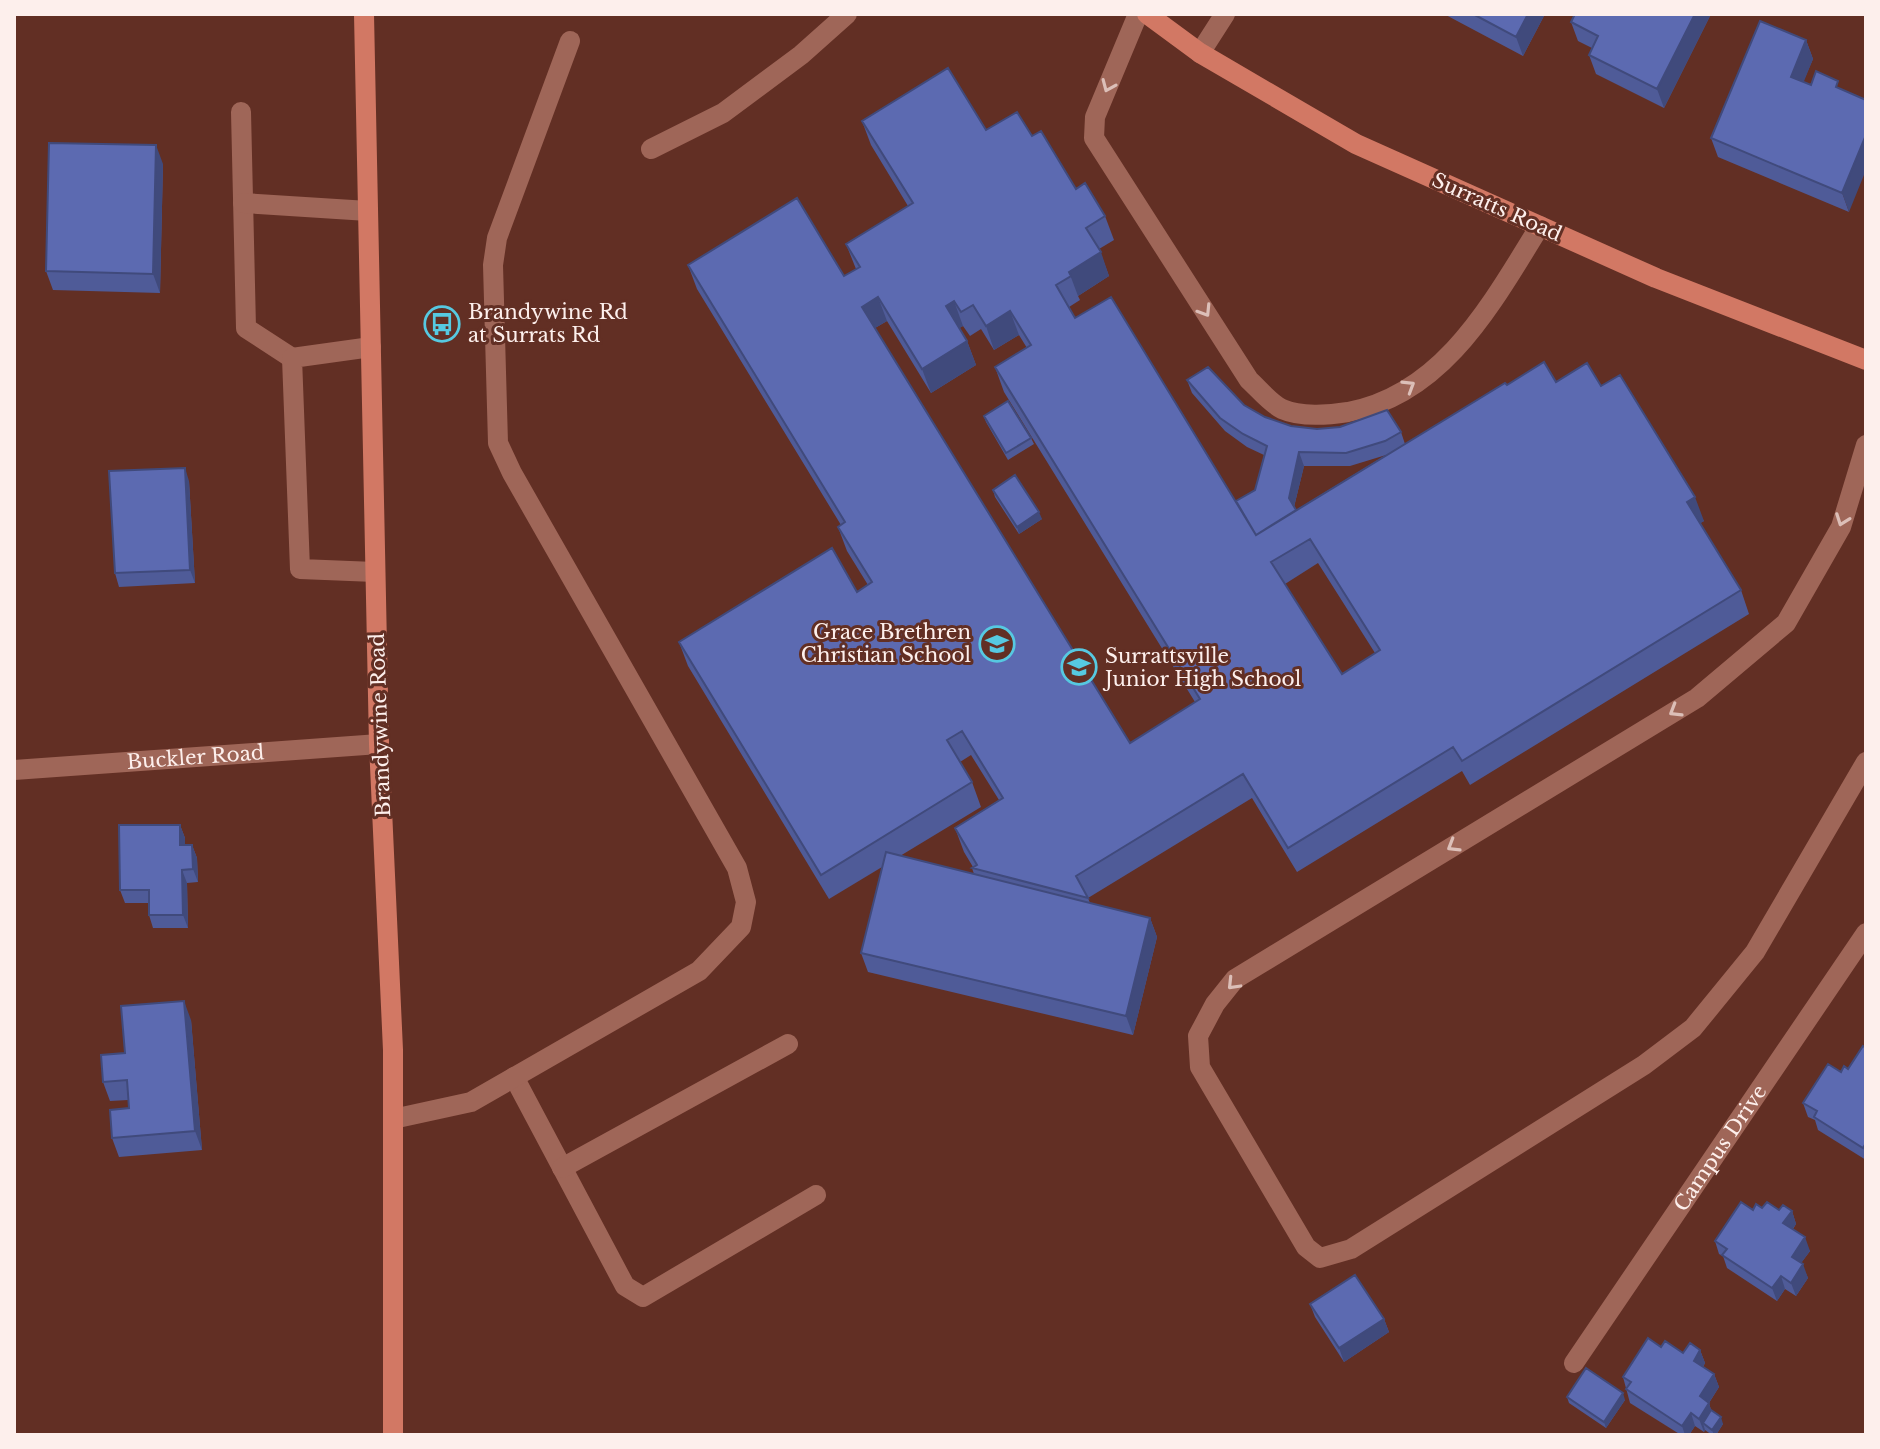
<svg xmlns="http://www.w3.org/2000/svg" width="1880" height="1449" viewBox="0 0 1880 1449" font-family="'Libre Baskerville',serif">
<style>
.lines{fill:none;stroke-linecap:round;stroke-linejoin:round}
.lane{stroke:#9f6658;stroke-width:20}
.street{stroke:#9f6658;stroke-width:20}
.secondary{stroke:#d27864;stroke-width:20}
.wall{fill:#4f5b98;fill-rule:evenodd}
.shaded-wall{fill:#404a7c}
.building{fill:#5c6ab1;stroke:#404a7c;stroke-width:2;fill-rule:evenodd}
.oneway{stroke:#dcbfb8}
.labels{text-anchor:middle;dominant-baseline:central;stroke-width:6;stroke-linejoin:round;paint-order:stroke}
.street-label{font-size:20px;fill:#fdefec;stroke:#622f24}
.poi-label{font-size:20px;fill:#fdefec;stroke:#622f24;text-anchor:start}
</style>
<rect width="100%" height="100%" fill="#622f24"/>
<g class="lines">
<g class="lane">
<path d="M1138,14l-43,103 -1,21 155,242c10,9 21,23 33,29 18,8 47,6 66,3 96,-18 144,-109 192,-186"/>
<path d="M241,112l5,216 46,30"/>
<path d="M651,149l72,-36 78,-58 46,-41"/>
<path d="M243,203l125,8"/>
<path d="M371,347l-79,11 8,211 75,3"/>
<path d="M1866,445l-25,82 -55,96 -89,75 -462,281 -20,25 -17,32 2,31 106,180 14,11 31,-9 293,-184 49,-37 62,-76 111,-190"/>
<path d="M514,1077l111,209 18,11 173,-102"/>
<path d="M393,1119l78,-17 228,-131 42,-44 5,-25 -9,-34 -225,-395 -14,-30 -5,-178 4,-27 73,-197"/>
<path d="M562,1168l226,-124"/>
<path id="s1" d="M1574,1363l292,-430"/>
</g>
<g class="street">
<path d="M1200,53l25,-39"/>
<path id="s2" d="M14,770l365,-26"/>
</g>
<path class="secondary" d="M364,14l15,730 14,306v385
M1147,14l53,39 156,91 300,134 210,82"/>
</g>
<path class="wall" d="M1444,14h101l-22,42z
M1711,14l-47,94 -68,-34 -7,-19 3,-7 -14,-7 -7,-19z
M1806,40l7,19 -10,23 46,130 -131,-55 -7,-19z
M862,121l124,9 46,6 44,53 29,27 9,24 -15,9 10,27 -31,20 2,4 -11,7 6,11 161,183 19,-11 9,-35 -17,-8 -22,-16 -33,-38 -5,-13 57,25 21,12 26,9 26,3 84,3 4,12 102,-59 49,-3 45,4 103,135 -4,2 41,67 8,24 -279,171 -8,-14 -165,101 -45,-74 -164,100 2,5 60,15 7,19 -24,98 -265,-63 -7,-19 21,-86 -53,32 -141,-233 -9,-24 178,-50 11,-7 -21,-34 -9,-24 3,-2 -144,-236 -9,-24 156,11 12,-7 -10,-25 62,-38 -37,-61zM887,321l44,72 45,-28 -9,-24 -8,-13 4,-2 7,10 11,-7 13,21 25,-15 8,13 -32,19 9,25 191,310 -65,41 -255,-415zM1386,455l-90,55 -2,-3 10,-41h46zM1318,563l57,90 -33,21 -57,-90zM971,755l28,45 -44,28 9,24 9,15 -1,1 2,6 -74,-18 81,-49 -9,-25 -12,-20z
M163,164l-3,129 -107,-3 -7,-19z
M984,416l47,22 3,6 -26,16 -22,-38z
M189,481l6,102 -76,4 -4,-14z
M993,490l49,29 -23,15 -24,-37z
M180,825l5,13v7h7l5,13 1,24 -11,1 1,45h-35l-4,-13v-12h-24l-5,-13z
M191,1020l11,130 -83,7 -7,-19 17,-30 -1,-8 -18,1 -7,-19 22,-29z
M1866,1048v112l-48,-30 -3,-10 -7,-3 -5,-14 38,-31 7,-3z
M1762,1208l30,3 4,13 -3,5 17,22 -9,12 7,15 -12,18 -11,-7 -8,12 -50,-33 -4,-12 -4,-2 -4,-13 38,-31z
M1310,1304l74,15 5,13 -45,30 -29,-45z
M1661,1347l22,6 17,-3 5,13 -2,4 11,7 5,13 -10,16 2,7 12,14 -7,11h-4l-7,-5 -1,2 -9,-6 -6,9h-8l-51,-32 -7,-26z
M1567,1397l58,3 -19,28 -37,-25z"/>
<path class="shaded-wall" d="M1528,14h17l-22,42 -7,-19z
M1695,14h16l-47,94 -7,-19z
M1806,40l7,19 -15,37 -7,-19z
M1866,135v35l-17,42 -7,-19z
M156,145l7,19 -3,129 -7,-19z
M1101,252l8,24 -31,20 -9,-24z
M878,297l9,24 -17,10 -8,-24z
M954,301l9,25 -8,5 -9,-25z
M1010,311l9,24 -25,15 -8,-24z
M967,341l9,24 -45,28 -9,-24z
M1299,452l5,14 -11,45 -4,-13z
M185,468l4,13 6,102 -5,-13z
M1695,497l9,24 -8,5 -9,-24z
M1039,512l3,7 -23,15 -2,-7z
M180,825l5,13v20l-5,-13z
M192,845l5,13 1,24 -5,-13z
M182,870l5,13 1,45 -5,-13z
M1150,918l7,19 -24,98 -7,-19z
M184,1001l7,19 11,130 -7,-19z
M1792,1211l4,13 -8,12 -5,-13z
M1805,1237l5,14 -14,19 -4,-13z
M1803,1264l5,14 -12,18 -5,-13z
M1781,1276l4,13 -8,12 -5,-13z
M1384,1319l5,13 -45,30 -5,-14z
M1700,1350l5,13 -6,11 -5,-13z
M1714,1374l5,13 -14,22 -5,-13z
M1623,1393l2,7 -19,28 -2,-6z
M1709,1403l4,14 -10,6 2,7 -1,2 -5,-13z
M1691,1413l4,13 -6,9h-4l-3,-9z
M1721,1417l2,7 -7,11h-2l-2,-5z"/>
<path class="building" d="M1473,14h55l-12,23z
M1575,14h120l-38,75 -68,-34 9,-19 -27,-14z
M1760,21l46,19 -15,37 20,8 5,-14 22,10 -2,6 30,13v35l-24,58 -131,-55z
M948,68l38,62 31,-18 15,24 9,-5 35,58 9,-6 20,33 -19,12 15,24 -32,20 2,4 -15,9 19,33 36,-21 145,238 249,-152 2,2 37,-23 12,20 31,-19 14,23 19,-11 75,122 -8,5 54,88 -279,171 -9,-14 -165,101 -45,-74 -167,102 12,22 -116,-30 5,-3 -22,-37 48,-30 -41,-67 -15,9 25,42 -151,93 -142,-233 153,-94 25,44 15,-10 -34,-55 7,-5 -157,-257 109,-67 47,78 16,-9 -14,-23 67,-41 -51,-82zM878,297l44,72 45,-28 -21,-35 8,-5 7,11 12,-7 13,21 24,-15 21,34 -36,22 205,332 -70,44 -268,-436zM1310,539l70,111 -38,24 -71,-112z
M49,143l107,2 -3,129 -107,-3z
M1208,367l36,38 21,12 26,9 26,3 23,-2 47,-17 14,22 -16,9 -39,12 -47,-1 -10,46 7,12 -40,25 -20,-34 19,-11 12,-44 -24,-12 -23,-16 -33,-38z
M1008,401l23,37 -25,15 -22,-37z
M185,468l5,102 -75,3 -6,-102z
M1015,475l24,37 -22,15 -24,-37z
M119,825h61v20h12l1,24 -11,1 1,45h-34v-25h-29z
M886,852l264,66 -24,98 -265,-63z
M184,1001l11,130 -83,7 -2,-28 19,-2 -2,-28 -24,2 -2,-27 24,-2 -4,-47z
M1863,1046l3,2v95l-3,5 -49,-31 3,-6 -14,-8 25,-39 13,8 3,-6 4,3z
M1741,1202l12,8 3,-6 6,4 5,-6 12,8 4,-5 9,6 -9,12 22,14 -13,20 11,7 -12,19 -10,-7 -9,12 -50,-33 5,-6 -12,-8z
M1355,1275l29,44 -45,29 -29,-44z
M1648,1338l13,9 4,-6 18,12 7,-10 10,7 -6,11 20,13 -14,22 9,7 -10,16 -8,-6 -9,13 -56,-37 5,-7 -8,-5z
M1586,1368l37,25 -19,29 -37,-25z
M1711,1410l10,7 -9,13 -9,-7z"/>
<defs><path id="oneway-chevron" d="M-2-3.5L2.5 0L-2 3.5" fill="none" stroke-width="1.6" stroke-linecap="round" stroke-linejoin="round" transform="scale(2)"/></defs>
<g class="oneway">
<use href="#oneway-chevron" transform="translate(1108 86) rotate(113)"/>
<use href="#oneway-chevron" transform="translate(1205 311) rotate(58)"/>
<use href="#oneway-chevron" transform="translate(1409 386) rotate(-32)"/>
<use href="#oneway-chevron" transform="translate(1842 520) rotate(110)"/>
<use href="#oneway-chevron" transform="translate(1675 711) rotate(149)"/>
<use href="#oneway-chevron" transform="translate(1453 846) rotate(149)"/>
<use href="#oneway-chevron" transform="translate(1233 984) rotate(134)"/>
</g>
<defs>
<symbol id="bus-ring" viewBox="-11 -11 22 22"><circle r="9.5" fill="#622f24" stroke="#56c9e1" stroke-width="1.5"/><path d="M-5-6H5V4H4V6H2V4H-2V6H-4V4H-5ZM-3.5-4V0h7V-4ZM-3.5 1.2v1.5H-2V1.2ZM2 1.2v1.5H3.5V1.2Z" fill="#56c9e1"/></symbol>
<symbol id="school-ring" viewBox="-11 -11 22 22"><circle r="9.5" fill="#622f24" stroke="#56c9e1" stroke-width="1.5"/><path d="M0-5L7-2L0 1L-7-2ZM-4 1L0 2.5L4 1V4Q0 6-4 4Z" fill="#56c9e1"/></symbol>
</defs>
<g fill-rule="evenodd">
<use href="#bus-ring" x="422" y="304" width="40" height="40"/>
<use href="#school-ring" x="977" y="624" width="40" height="40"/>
<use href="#school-ring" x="1059" y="647" width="40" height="40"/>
</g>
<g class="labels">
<g class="street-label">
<text transform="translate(1497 207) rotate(24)">Surratts Road</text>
<text transform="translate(380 725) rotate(-92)">Brandywine Road</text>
<text stroke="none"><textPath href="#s2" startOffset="182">Buckler Road</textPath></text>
<text stroke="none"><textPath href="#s1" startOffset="260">Campus Drive</textPath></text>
</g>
<g class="poi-label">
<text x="468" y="312">Brandywine Rd<tspan x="468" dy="23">at Surrats Rd</tspan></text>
<text x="971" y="632" text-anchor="end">Grace Brethren<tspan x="971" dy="23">Christian School</tspan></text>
<text x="1105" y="656">Surrattsville<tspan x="1105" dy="23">Junior High School</tspan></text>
</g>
</g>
<rect width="1880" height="1449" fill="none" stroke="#fdefec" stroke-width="32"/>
</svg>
